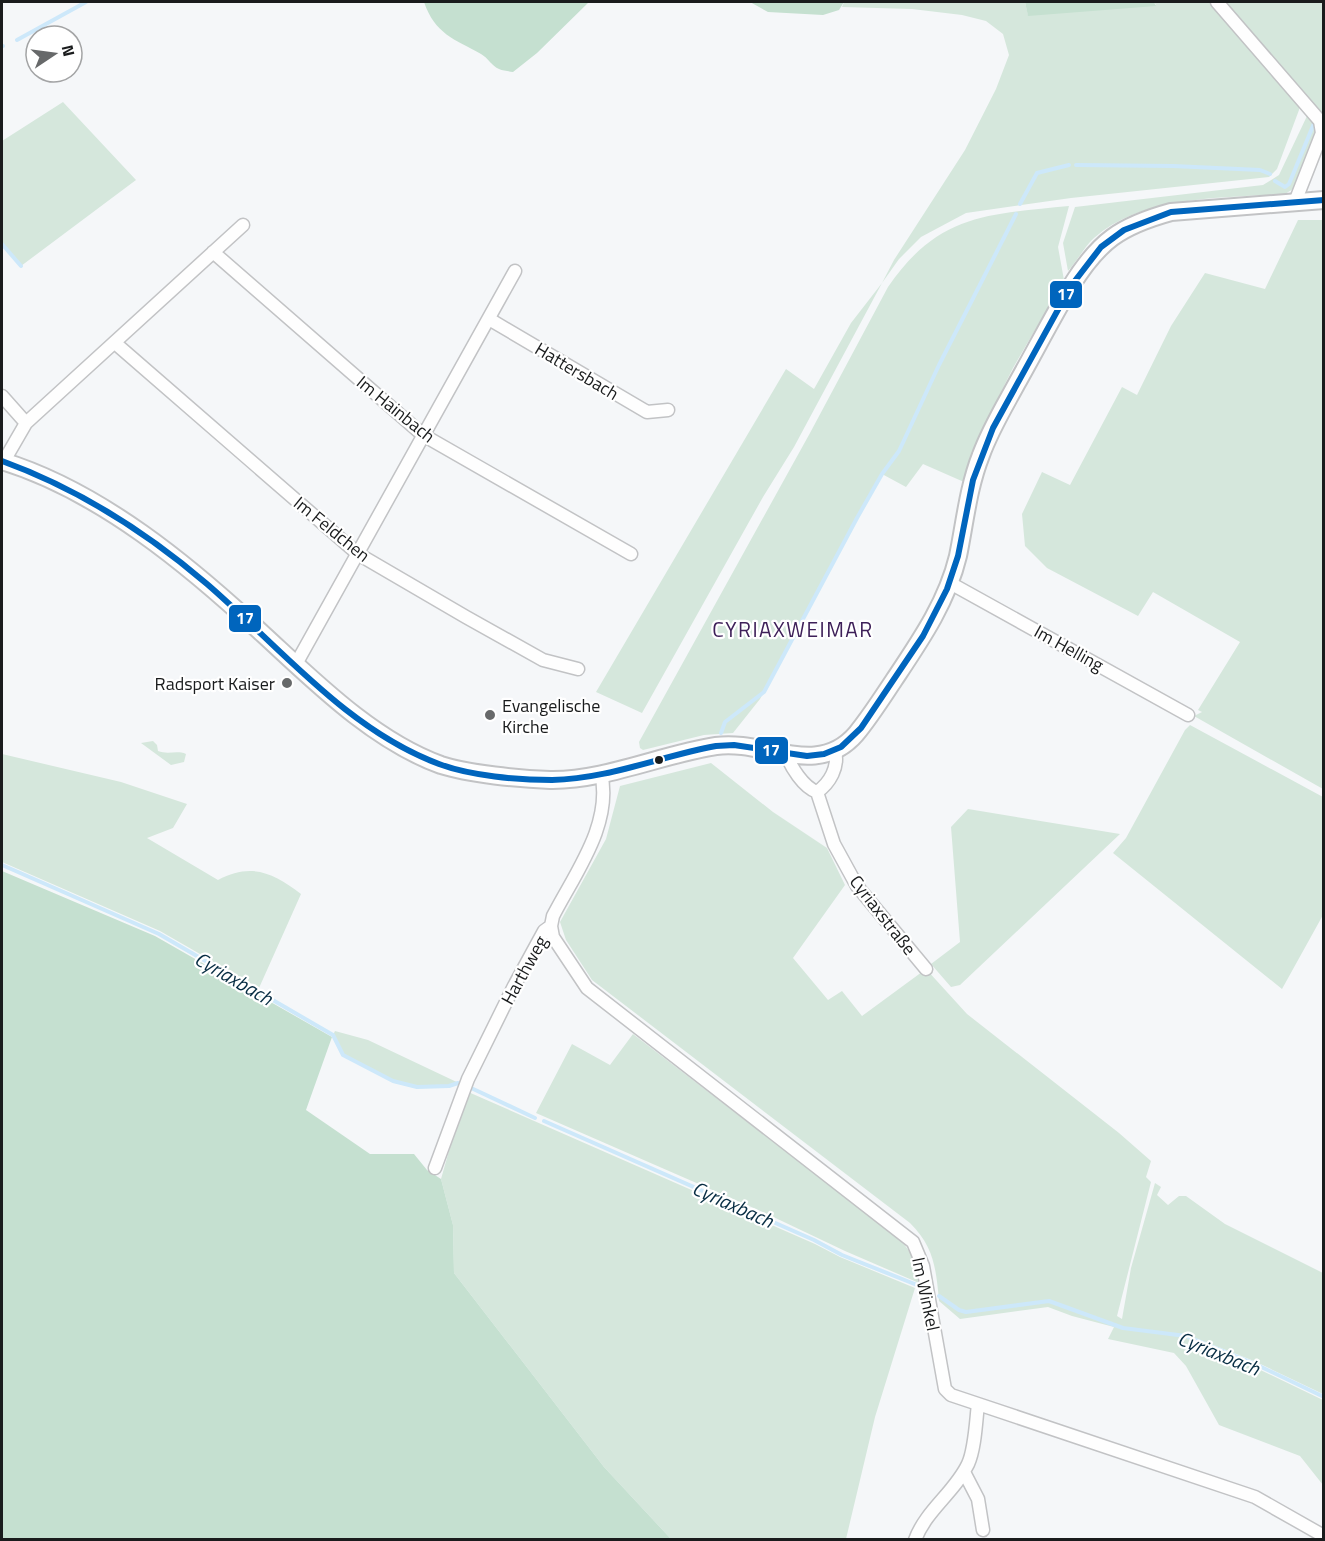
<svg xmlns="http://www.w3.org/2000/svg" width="1325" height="1541" viewBox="0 0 1325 1541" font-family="'Titillium Web',sans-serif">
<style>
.green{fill:#d5e7dc}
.forest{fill:#c5e0d0}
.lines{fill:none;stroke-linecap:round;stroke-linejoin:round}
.stream{stroke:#cde8fa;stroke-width:4}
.street-casing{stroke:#c2c3c5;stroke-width:15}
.secondary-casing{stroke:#c2c3c5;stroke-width:20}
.street{stroke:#fefefe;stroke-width:12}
.secondary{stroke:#fefefe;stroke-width:16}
.bus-1-casing{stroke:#fff;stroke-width:10}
.bus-1{stroke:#0065bd;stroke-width:6}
.poi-dot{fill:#67696a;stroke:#fff;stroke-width:2}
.bus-dot{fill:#1a1c1d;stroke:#fff;stroke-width:2}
.labels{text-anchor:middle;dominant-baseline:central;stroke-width:4.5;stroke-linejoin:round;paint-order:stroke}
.street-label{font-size:18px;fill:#1a1c1d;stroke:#fff}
.poi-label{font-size:18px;fill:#1a1c1d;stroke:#fff;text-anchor:end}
.water-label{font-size:20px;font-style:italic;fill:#072d43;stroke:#fff}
.quarter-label{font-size:21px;letter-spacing:1.5px;fill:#3e2059;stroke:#fff}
.line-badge{stroke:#fff;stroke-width:2}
.badge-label{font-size:16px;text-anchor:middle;font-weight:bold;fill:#fff}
</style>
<rect width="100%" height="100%" fill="#f5f7f9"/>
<path class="green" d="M844,2h181l3,13 128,-10 -2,-3h56l89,100v8l-22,59 -8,8 -198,21 -105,15 -45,24 -22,22 -17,24 -88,164 -31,50 -121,216 -46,-21 190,-323 28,20 37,-66 31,-40 12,-23 71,-110 31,-61 13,-34 -6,-21 -17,-13 -24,-6 -50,-6 -70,-2z
M1229,2h94v116l-98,-113z
M63,102l73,78 -115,86 -19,-22v-103z
M1310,115l9,13 -26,61 -8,5c-61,4 -143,1 -191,44 -10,9 -16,22 -26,33l-5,-28 12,-36 188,-22 16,-10 28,-59z
M1069,206l-11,41 6,33 -51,88 -31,62 -16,41 -2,11 -41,-18 -17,23 -24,-13 -122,225 -27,34 -29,2 -61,15 -3,-2 -1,-6 171,-309 78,-146c50,-73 99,-73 181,-81z
M1298,220h26l-1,569 -129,-73 8,-4 -4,-2 42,-68 -87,-50 -15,24 -91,-48 -22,-22 -3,-32 20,-42 28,13 52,-98 15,8 34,-69 34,-53 60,16z
M1190,725l133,72v118l-41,74 -169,-136 13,-15 59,-108z
M153,741l4,4 1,6c10,4 19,-1 28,3l-2,8 -13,3 -30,-22z
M2,754l119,28 66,22 -14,24 -26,10 71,42c33,-18 56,-7 83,14l-42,94 -99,-57 -158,-69z
M711,763l62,49 54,36 18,37 -52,73 35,42 14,-9 20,25 64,-47 41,45 152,119 32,28 -5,16 5,5 -34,134 5,3 9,-51 24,-85 6,4 -4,8 11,10 11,-9h7l39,28 98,49v121l-69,-33 -56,-22 1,5 53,22 71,34v85l-23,-29 -81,-31 -33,-59 -12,-13 -66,-14 6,-12 -42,-11 -24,-9 -88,12 -21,-18c-3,-33 -5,-54 -29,-78l-318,-243 -26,-40 -6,-18 46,-83 14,-53z
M968,809l152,25 -160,151 -9,2 -20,-23 29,-22 -9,-115z
M335,1031l33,9 95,45 -5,-2 -9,3 -32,1 -24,-6 -50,-26 -10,-20z
M633,1034l268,206 11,15 7,28 -74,-32 -80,-38 -229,-100 36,-69 38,21z
M466,1091l349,153 25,13 75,31 -40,129 -29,122h-175l-67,-72 -150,-194 -1,-48 -12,-46z"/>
<path class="forest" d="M424,2h165l-52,51 -24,19c-4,-1 -10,-1 -14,-3 -7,-3 -11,-11 -18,-15 -27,-15 -46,-20 -57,-52z
M750,2h94l-5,8 -16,5 -55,-3z
M1025,2h129l2,4 -128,10z
M2,871l153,65 177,101 -26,73 64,44h44l13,16 14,9 12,46 1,48 150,194 67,72h-669z"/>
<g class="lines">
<path class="stream" d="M17,40l69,-38
M2,46h1
M1076,165l97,1 87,4 10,4
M1275,181l10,6 4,-3 26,-63
M1020,204l17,-31 32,-8
M2,244l19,22
M721,733l4,-11 39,-30 93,-174 25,-44 17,-23 40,-86 77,-151
M2,865l157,69 174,101 10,20 50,26 24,6 32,-1 9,-3
M469,1087l66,31
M544,1121l270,119 28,15 80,32
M939,1296l20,14 7,2 83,-11 74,27 63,8 67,27 71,34"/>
<defs>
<path id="street" d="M1217,2l103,119 2,12 -27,69
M213,252l210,183 208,119
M489,319l158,93 21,-2
M115,343l243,211 108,63 77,43 35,9
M2,396l24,27
M4,461l22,-38 217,-198
M950,583l238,132
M296,664l219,-393
M786,754c5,13 17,33 31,38l17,52 23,42 69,83
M601,773c12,51 -26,100 -48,143l-2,10 2,11 34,51 326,254 10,24 22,123 6,6 27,9 277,93 67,38
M817,792c13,-9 22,-25 18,-41
M435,1168l33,-89 46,-93 30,-55 7,-5
M964,1472l14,27 5,31
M915,1540c11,-30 40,-48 53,-76 7,-15 8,-43 10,-60"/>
<path id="secondary" d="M2,461c98,30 188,105 262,174 51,47 110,106 177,130 28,9 79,14 109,15 54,1 113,-26 166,-34 48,-7 101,33 140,-12 14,-17 26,-36 38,-54 26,-39 53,-78 64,-124 7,-34 10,-68 23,-101 9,-25 23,-48 36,-72 18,-32 35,-65 54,-97 28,-45 49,-60 100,-74l153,-12"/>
</defs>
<use href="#street" class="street-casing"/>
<use href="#secondary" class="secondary-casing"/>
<use href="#street" class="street"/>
<use href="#secondary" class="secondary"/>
<defs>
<path id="bus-1" d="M2,461c77,28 143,70 205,123 73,63 140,146 232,180 32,12 79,16 113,16 56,-1 109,-24 164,-34l18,-1 73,11 17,-2 17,-7 20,-19 62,-92 24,-47 11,-33 15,-76 20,-52 78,-142 30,-39 23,-17 47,-18 153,-12"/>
</defs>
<use href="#bus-1" class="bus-1-casing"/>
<use href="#bus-1" class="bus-1"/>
</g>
<g class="poi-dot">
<circle cx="287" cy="683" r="6"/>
<circle cx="490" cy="715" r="6"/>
</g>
<circle class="bus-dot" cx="659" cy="760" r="5"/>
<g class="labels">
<g class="street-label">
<text transform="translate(577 371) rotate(31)">Hattersbach</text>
<text transform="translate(396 409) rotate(39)">Im Hainbach</text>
<text transform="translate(332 529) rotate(39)">Im Feldchen</text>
<text transform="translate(1069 648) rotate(29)">Im Helling</text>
<text transform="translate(883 915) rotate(52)">Cyriaxstraße</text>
<text transform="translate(524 970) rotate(-61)">Harthweg</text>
<text transform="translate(926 1294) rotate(78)">Im Winkel</text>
</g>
<g class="poi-label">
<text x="275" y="683">Radsport Kaiser</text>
<text x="502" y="705" text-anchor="start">Evangelische<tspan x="502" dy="21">Kirche</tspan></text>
</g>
<g class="water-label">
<text transform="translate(234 978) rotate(30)">Cyriaxbach</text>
<text transform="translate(733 1204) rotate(24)">Cyriaxbach</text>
<text transform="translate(1219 1353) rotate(22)">Cyriaxbach</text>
</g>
<g class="quarter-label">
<text x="793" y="629">CYRIAXWEIMAR</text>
</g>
</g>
<g class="line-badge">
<rect x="1049" y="280" width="34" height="29" rx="6" fill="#0065bd"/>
<rect x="228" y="604" width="34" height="29" rx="6" fill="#0065bd"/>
<rect x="754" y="736" width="35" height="29" rx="6" fill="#0065bd"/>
</g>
<g class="badge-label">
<text x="1066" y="300">17</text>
<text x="245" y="624">17</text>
<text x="771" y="756">17</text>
</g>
<rect width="1325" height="1541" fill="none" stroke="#1a1c1d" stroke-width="6"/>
<g transform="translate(54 54) rotate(77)"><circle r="28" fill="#ffffff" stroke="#a3a4a5" stroke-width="1.5"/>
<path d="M0-4.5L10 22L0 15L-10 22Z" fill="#67696a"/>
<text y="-9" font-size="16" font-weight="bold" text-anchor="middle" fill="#1a1c1d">N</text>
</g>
</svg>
